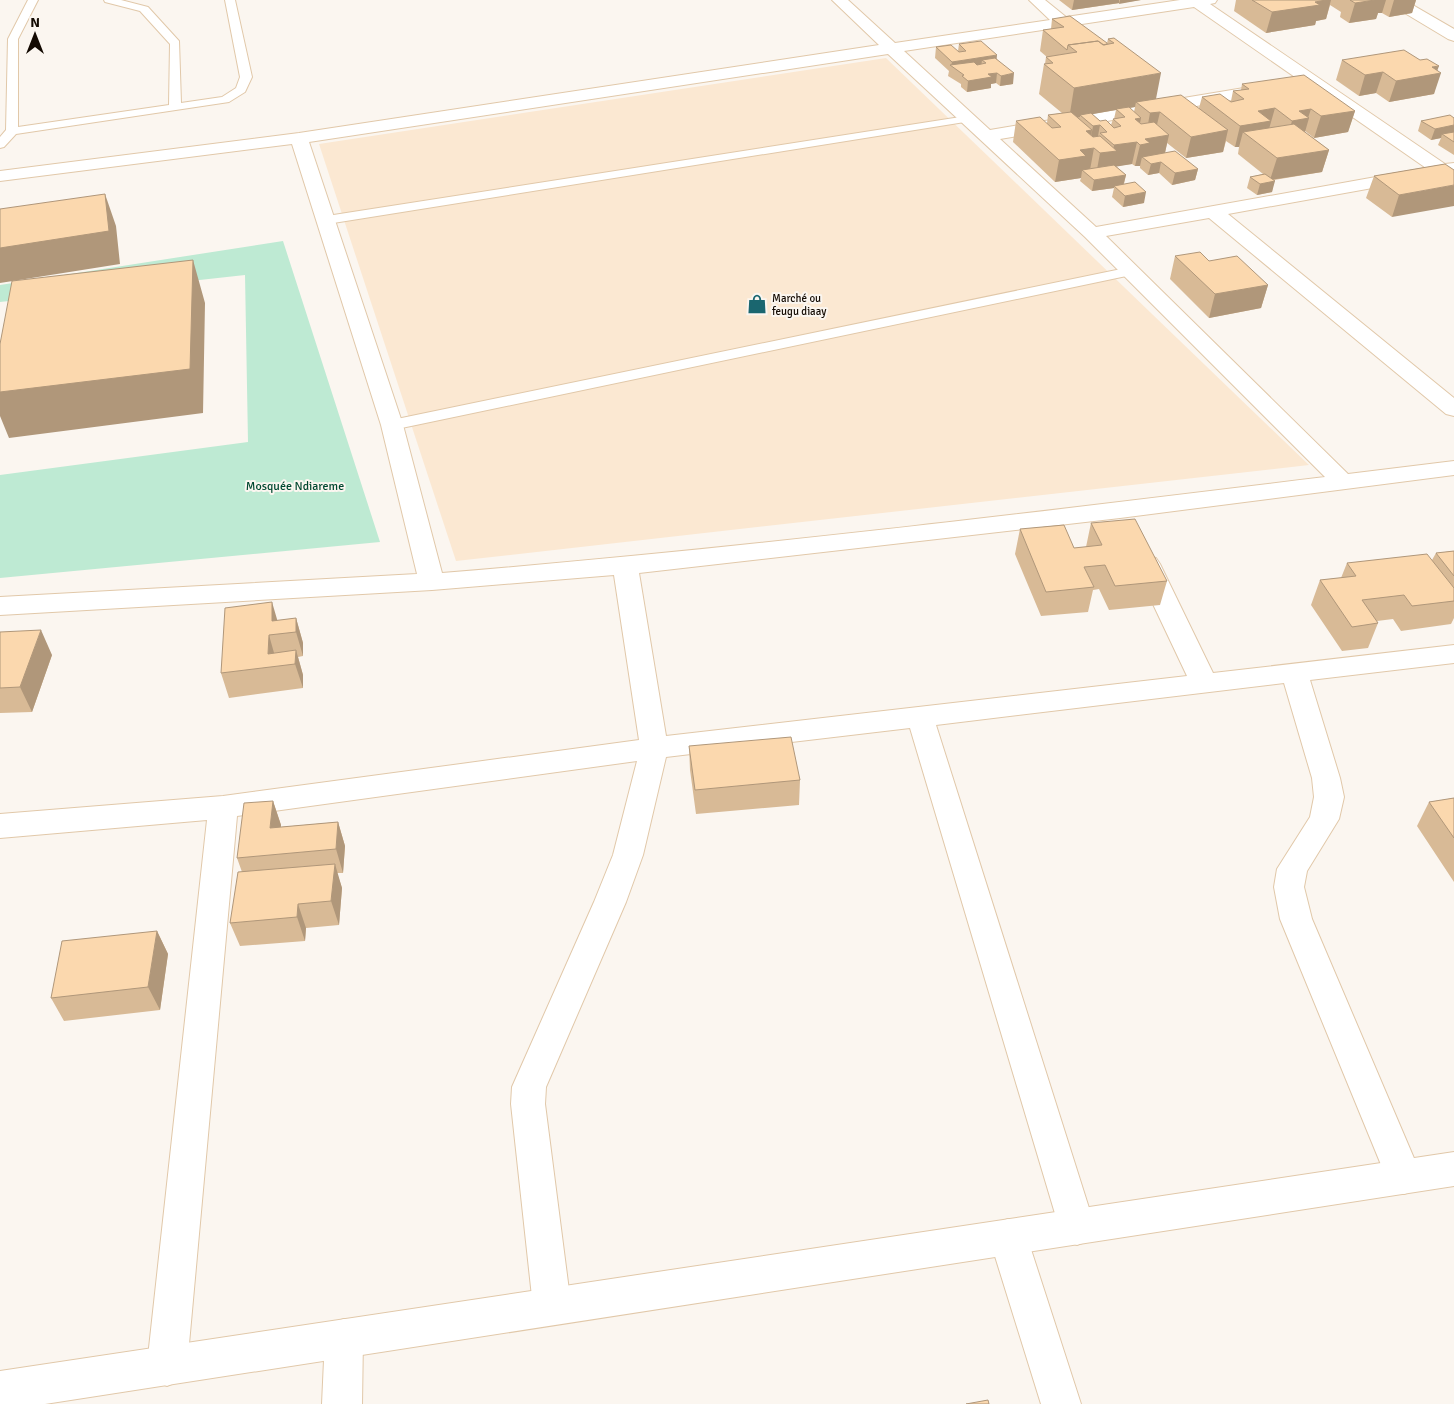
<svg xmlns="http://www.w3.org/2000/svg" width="1454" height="1404" viewBox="0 0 1454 1404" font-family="Signika,sans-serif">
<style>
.built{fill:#fbe8d2}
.green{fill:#beead3}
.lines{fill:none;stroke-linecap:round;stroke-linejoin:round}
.lane-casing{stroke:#e1c8a9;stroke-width:2}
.street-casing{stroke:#e1c8a9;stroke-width:2}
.secondary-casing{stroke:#e1c8a9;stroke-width:2}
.lane{fill:#fff;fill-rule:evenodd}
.street{fill:#fff;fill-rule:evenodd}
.secondary{fill:#fff;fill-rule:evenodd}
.wall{fill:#d8ba96;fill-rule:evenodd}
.shaded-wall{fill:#b0977a}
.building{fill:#fbd8ae;stroke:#b0977a}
.labels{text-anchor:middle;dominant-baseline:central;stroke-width:4;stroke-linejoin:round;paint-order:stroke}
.far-poi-label{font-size:11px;fill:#130a02;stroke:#fbf6f0;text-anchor:start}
.park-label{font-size:12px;fill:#00472f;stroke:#fbf6f0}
</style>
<rect width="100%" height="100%" fill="#fbf6f0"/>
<path class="built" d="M886,58l423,407 -853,96 -137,-417z"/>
<path class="green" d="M283,241l97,301 -380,36v-103l248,-33 -3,-167 -245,27v-17z"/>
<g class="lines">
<defs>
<path id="lane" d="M28,0h10l-20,39v88l151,-22 1,-61 -30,-33 -35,-9 -1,-2h17l27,7 31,34 2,62 41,-6 14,-9 4,-11 -15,-77h10l17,77 -7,15 -16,10 -213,32 -12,13 -4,1v-11l6,-7 2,-91z
M967,116l6,3 -2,2 -644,103 -6,-4 6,-4z
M1131,267l7,4 -2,3 -744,156 -5,-2 -3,-3 3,-3 5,-2z"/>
<path id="street" d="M832,0h16l47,43 155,-23 -21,-20h16l21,17 114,-17h37l-2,3 -5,1 235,160 9,-1v16l-5,1 -10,-4 -211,38 226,184v18l-8,-2 -237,-196 -103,18 242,238 106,-13v14l-334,43 -481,55 27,163 521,-60 -53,-112 4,-6 9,-2 9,2 4,6 53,109 241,-28v18l-144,17 30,98 4,19 -5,22 -32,52 -3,16 8,32 110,258 -5,12 -13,5 -13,-5 -111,-270 -6,-32 3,-18 33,-52 4,-20 -2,-19 -28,-95 -348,42 159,502 -5,13 -13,5 -13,-5 -5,-13 -149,-499 -244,29 -23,98 -17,47 -80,185 -1,17 26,202 -5,14 -14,5 -14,-5 -5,-14 -22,-202 1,-17 82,-185 19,-47 24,-94 -400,55 -50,550 -6,14 -14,6 -14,-6 -6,-14 60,-546 -207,18v-24l223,-18 416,-56 -25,-165 -182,15 -432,25v-18l417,-23 -36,-149 -89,-281 -292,37v-10l299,-38 580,-88zM1194,7l232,161 -330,59 -96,-88 268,-45 6,-1 2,-4 -2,-4 -6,-1 -278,46 -86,-79zM888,54l197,183 240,240c-294,36 -588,72 -883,96l-39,-148 -94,-283z
M1386,0h18l50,29v12l-6,-2 -60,-36z
M1008,1219l13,5 6,13 54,167h-40l-52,-167 6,-13z
M344,1319l14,5 5,14 -1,66h-40l3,-66 5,-14z"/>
<path id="secondary" d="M1454,1152v34l-1409,218h-45v-33z"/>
</defs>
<use href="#lane" class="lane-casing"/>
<use href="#street" class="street-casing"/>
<use href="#secondary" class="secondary-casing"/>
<use href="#lane" class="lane"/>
<use href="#street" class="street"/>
<use href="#secondary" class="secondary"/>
</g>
<path class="wall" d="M1059,0h82l-69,10z
M1236,0h180l-4,13 -23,4 -7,-4h-4l-2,6 -27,4 -9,-6 1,-5 -11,-7 -4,14 -10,2 -1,4 -49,8 -32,-22z
M1052,19l55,24 1,-4 6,-1 42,61 43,9 3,-11 29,4 2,-10 8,-1 1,-6 113,27 -7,21 -34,6 -9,-7v1l24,18 -7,22 -48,8 -2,12 -15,3 -10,-7 3,-11 13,-3 -25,-20 1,-7h-4l-9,-6 -3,11 -37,6 -19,-15 -2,10 33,16 -3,11 -23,5 -13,-12 -11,2 -8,-7v-2h-5l-3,-2 -16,2 10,9 -2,9 20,19 -21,4 -11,-10 2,-9 -22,3 -12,-10 1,-3 -26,4 -42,-40 3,-21 31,2 1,-8 14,-2 -23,-19 5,-30h1l1,-7h1l-7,-6 3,-21 8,-1zM1135,107l-1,5 -5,-4zM1116,110l-2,9h-1l-2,6 -11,-4 -8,-7z
M959,44l38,15 16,25 -13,2 -4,-3 -5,1v4l-24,4 -6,-5v-3l-13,-8 1,-5 -14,-13 1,-11 22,4z
M1342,60l95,11 -3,23 -45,8 -13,-9 -17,3 -23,-16z
M1454,118v37l-16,-10 3,-7 -10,2 -13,-9 3,-10z
M1445,164l-53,53 -26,-19 8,-22z
M1175,256l34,5 59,24 -7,23 -52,10 -39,-39z
M1091,523l76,58 -7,24 -51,5 -10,-21 -6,1 -5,22 -47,4 -26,-62 5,-25 54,19 12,-1z
M1454,551v67l-3,6 -50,7 -8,-12 -16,2 1,2 -10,25 -26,3 -31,-46 9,-25 21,-2 6,-15 85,-3 4,-7z
M296,618l7,25v13l-5,1 5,18v13l-74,10 -8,-25 57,-52z
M0,632l52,23 -20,57 -32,1z
M689,746l111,34 -1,25 -103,9 -6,-44z
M1454,798v84l-37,-56 12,-24z
M273,801l8,24v2l57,-5 7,24 -2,27h-6l5,15 -3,37 -33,3 -1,13 -65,5 -10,-23 12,-51 -5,-14z
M157,931l11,23 -8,56 -96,11 -13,-23z"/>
<path class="shaded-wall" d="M1074,0h45v3l-47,7z
M1120,0h21l-22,4z
M1321,0h10l-5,19 -10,2 -1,4 -49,8 6,-21z
M1374,0h12l-4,13h-4l-2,6 -27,4 6,-20z
M1394,0h22l-4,13 -23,4z
M997,55l-1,11 -10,-3 -4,-3 -1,8 -30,-2 1,-4z
M1439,66l-3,8 5,-1 -7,21 -45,8 7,-21 36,-14z
M1383,72l-7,21 -17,3 6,-21z
M997,73l-1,10 -5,1v4l-24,4 1,-11 20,-7z
M1014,73l-1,11 -13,2 1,-10z
M1161,73l-6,31 -19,-2 -1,5 -18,3 -1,-1v1l-34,6 -2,-1v2l-11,2 5,-31z
M1275,108l-6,21 -26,3 -4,15h-4l5,-21 18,-15z
M1311,109l-3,9h1l-6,21 -17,3 6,-21 7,-10z
M1355,111l-7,21 -34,6 7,-22z
M1160,112l-5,21 -9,2 4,-22z
M1141,118l-4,21 -2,-20z
M1100,125l-4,22 -7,1 4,-22z
M1454,125v11l-12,-2 -1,4 -10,2 4,-11z
M1092,130l-3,19 5,-1 -4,22 -8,1 -1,7 -26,4 4,-22 27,-29z
M1228,130l-5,22 -37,6 5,-21z
M1169,135l-5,22h-22l-2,9h-5l5,-21 5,-6z
M1137,142l-5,22 -18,3 -18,8 4,-22 13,-2 1,-6z
M1329,150l-7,22 -52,8 7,-22z
M1161,162l-2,11 -11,2 3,-11z
M1198,169l-3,11 -23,5 3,-12z
M1126,175l-3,11h-9v2l-22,3 2,-11z
M1275,181l-3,11 -15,3 3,-11z
M1454,185v21l-62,11 7,-22z
M1146,192l-2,11 -21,4 2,-11z
M105,194l11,32 4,38 -120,19v-35z
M193,260l12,43 -2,110 -194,25 -9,-22v-24z
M1268,285l-7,23 -52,10 6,-24z
M272,602l7,24 -7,-5z
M296,618l7,25v13l-7,-24z
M41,630l11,25 -20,57 -12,-25z
M269,635l7,25 -8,-6z
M296,650l7,25v13l-8,-24z
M273,801l8,24 -3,27 -8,-24z
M338,822l7,24 -2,27 -7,-24z
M335,864l7,24 -3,37 -8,-24z
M298,904l8,24 -1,13 -8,-24z
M157,931l11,23 -8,56 -12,-23z"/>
<path class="building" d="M1252,0h74l-11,2 5,3 -48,7z
M1350,0h25l-20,3z
M1070,16l37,27v1l-4,1 -5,-4 -30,4 -1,5 -24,-20 21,-3 -12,-8z
M1114,38l47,35 -87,15 -30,-24 9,-1 -7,-6 31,-5 -9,-7 30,-4 6,4 10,-2 -6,-4z
M981,41l16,14 -45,7 -16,-15 15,-2 8,7 7,-1 -7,-7z
M1404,50l16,10 7,-1 12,7 -7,1 9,6 -45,8 -13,-9 -18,3 -23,-15z
M995,58l19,15 -13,3 -4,-3 -9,1 4,3 -24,4 -6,-5 2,-1 -14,-10 24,-3 3,3 9,-2 -4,-3z
M1304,75l51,36 -34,5 -10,-7 -12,2 10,7 -17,3 -17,-13 -17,3 13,10 -31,5 -38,-29 18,-3 11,8 13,-3 -11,-8 16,-2 -7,-5z
M1181,95l47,35 -37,7 -31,-25 -10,1 -14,-11z
M1129,107l12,11 -6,1 6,5 13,-2 15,13 -24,4 5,4 -10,2 -3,-3 -23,3 -14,-12 7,-1 -7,-7 -7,1 -13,-11 11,-2 9,8 6,-1 8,8 7,-2 -8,-7 12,-2 -9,-8z
M1071,112l21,18 -6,1 7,6 7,-1 17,15 -17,2 -6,-5 -14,2 6,6 -27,4 -43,-39 24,-4 12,11 9,-1 -13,-12z
M1450,115l4,3v7l-19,4 -14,-8z
M1294,124l35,26 -52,8 -34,-26z
M1454,132v10l-12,-8z
M1175,151l23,18 -23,4 -14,-11 -10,2 -9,-7z
M1445,164l9,6v15l-55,10 -25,-19z
M1114,165l12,10 -32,5 -12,-10z
M1265,174l10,7 -15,3 -10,-7z
M1135,182l11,10 -21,4 -11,-10z
M105,194l4,37 -109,17v-39z
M1200,252l9,9 28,-5 31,29 -53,9 -40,-38z
M193,260l-3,109 -190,23v-48l12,-63z
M1135,519l32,62 -52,5 -10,-21 -21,2 10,20 -48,5 -26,-63 44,-4 10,23 28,-3 -11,-22z
M1454,551v25l-18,-23z
M1427,554l27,34v13l-42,5 -8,-11 -42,5 16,23 -26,4 -32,-47 36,-4 -9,-13z
M272,602v19l24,-3v14l-27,3 -1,19 28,-4 -1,14 -74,9 4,-65z
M41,630l-21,57 -20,1v-56z
M791,737l9,43 -105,10 -6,-44z
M1454,798v40l-25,-36z
M273,801l-3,27 68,-6 -2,27 -99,9 7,-55z
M335,864l-4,37 -33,3 -1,13 -67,6 8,-51z
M157,931l-9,56 -97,11 11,-57z
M988,1400l1,4h-23z"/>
<defs>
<symbol id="shop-bare" viewBox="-9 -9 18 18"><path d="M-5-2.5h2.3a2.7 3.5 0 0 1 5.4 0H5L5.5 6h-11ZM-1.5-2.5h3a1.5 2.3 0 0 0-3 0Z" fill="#1a666f" stroke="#fbf6f0" stroke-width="2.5" paint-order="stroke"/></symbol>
</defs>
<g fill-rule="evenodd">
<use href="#shop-bare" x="743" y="290" width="28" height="28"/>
</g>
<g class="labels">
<g class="far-poi-label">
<text x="772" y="298">Marché ou<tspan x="772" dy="13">feugu diaay</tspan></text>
</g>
<g class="park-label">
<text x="295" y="486">Mosquée Ndiareme</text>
</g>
</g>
<g transform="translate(35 35)" stroke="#fbf6f0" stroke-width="4" paint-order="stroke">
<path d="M0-4L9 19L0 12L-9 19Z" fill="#130a02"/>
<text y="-8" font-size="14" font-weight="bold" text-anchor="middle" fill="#130a02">N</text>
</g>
</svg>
